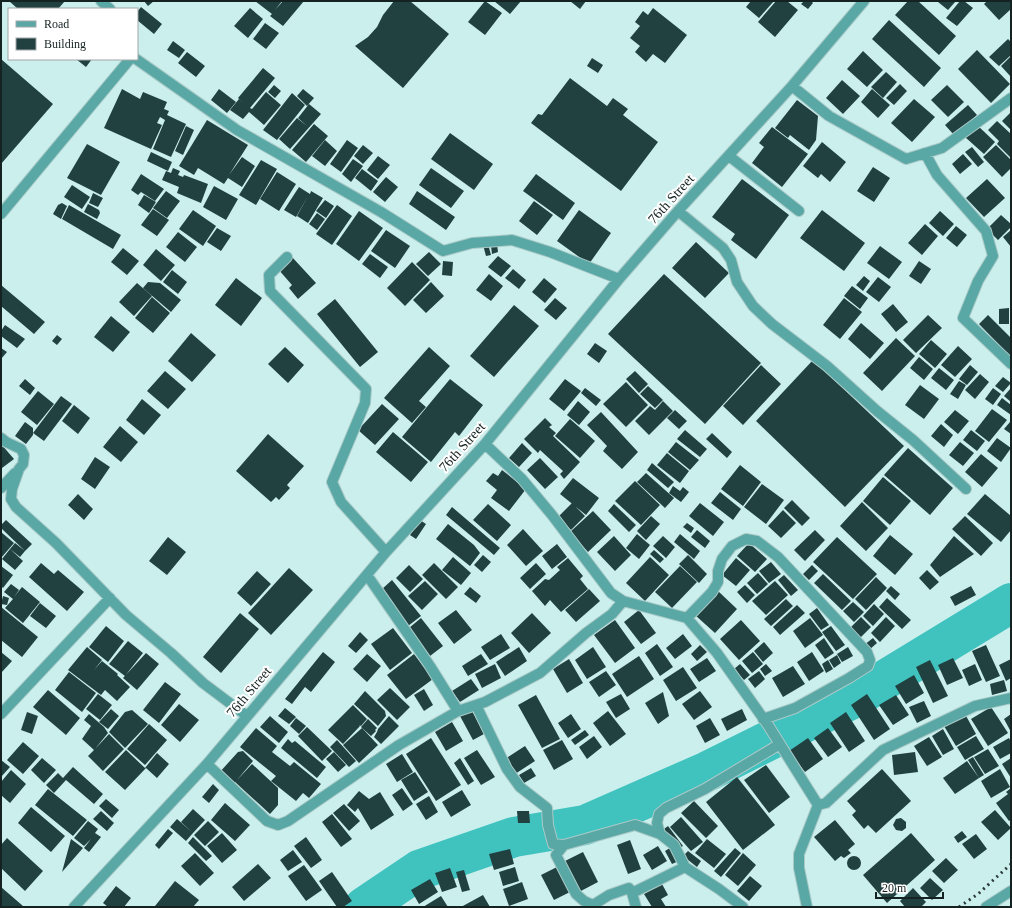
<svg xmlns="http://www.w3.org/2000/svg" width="1012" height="908" viewBox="0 0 1012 908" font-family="'Times New Roman',serif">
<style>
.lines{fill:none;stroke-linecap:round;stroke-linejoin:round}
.river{stroke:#40c2bf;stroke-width:40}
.building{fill:#214140}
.minor-casing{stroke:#aacac8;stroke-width:12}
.minor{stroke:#5aa8a5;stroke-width:10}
.rail{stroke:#2a3a39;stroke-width:3;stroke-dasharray:2 4;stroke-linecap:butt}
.labels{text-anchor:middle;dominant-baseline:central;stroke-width:4;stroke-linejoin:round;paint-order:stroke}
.street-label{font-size:14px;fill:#142221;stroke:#fff}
</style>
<rect width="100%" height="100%" fill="#cbefed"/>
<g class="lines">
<path class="river" d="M364,907l55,-37 95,-33 71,-12 123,-54 152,-76 151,-92"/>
</g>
<path class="building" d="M9,1h56l-7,8h-40z
M144,1h10l-6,5z
M255,1h27l-7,9 8,-9h21l-21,25 -13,-10 2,-2z
M394,1h16l39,33 -46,54 -48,-42 13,-9 9,-10 6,-12z
M485,1l17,12 -17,22 -17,-13z
M494,1h27l-11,13z
M570,1h16l-6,8z
M751,1h23l-15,17 -13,-11z
M776,1h11l11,9 -23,27 -17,-15z
M804,1h7l2,2 -5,6 -7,-5z
M908,1h10l38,35 -17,19 -44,-40z
M939,1h17l-8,9 -10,-8z
M960,1h4l9,7 -16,18 -11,-8z
M987,1h22l2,2v6l-12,11 -15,-16z
M141,7l21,17 -8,10 -17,-14v-8z
M250,8l13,11 -15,19 -14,-12z
M653,8l34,27 -22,28 -12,-9 -7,8 -11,-10 5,-6 -10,-8 10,-12 -5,-4 8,-11 5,4z
M889,20l52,48 -17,19 -52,-48z
M265,23l14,10 -13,16 -13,-10z
M1008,39l3,3v13l-12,11 -10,-9z
M173,41l12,9 -6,8 -12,-8z
M977,50l33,34 -19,19 -33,-34z
M863,51l20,19 -16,17 -20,-18z
M187,52l18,14 -9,11 -18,-14z
M1011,56v21l-10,-11z
M592,58l11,7 -5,8 -11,-7z
M1,59l52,45 -52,60z
M76,59h16l-6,8z
M263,68l12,10 -25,30 2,1 14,-17 15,13 -17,20 -15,-13 -6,7 -13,-9 9,-11 6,5 -7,-6z
M886,72l11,10 -14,16 -12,-11z
M570,78l37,28 6,-8 15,11 -5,6 35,27 -37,49 -90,-68 7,-9 4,1z
M842,80l18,16 -17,18 -17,-16z
M900,84l7,7 -13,14 -8,-7z
M274,85l7,6 -6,7 -7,-6z
M947,85l17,17 -16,15 -17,-17z
M122,89l18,10 3,-7 24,10 -3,7 5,2 -2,4 19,9 -15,33 -18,-8 12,-29 -5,-3 -3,6 5,2 -11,24 -47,-21z
M219,89l17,13 -9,11 -16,-13z
M303,89l11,9 -7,8 -10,-10z
M872,89l18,16 -12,13 -17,-16z
M292,93l13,12 -28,35 -14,-10z
M914,99l21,18 -23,25 -21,-19z
M797,100l21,16 -2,24 -7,10 -19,-15 -2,3 -13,-10z
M309,104l12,10 -31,35 -11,-10 18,-21 10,8 -9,-8z
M968,105l9,10 -23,20 -9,-10z
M1011,112v18l-9,-9z
M207,120l41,25 -19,30 13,-18 13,9 -13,21 -14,-9 -4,6 -26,-16 -4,7 -15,-9z
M997,121l14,13v24l-14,-14 2,-3 -11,-11z
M314,124l14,12 -22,26 -14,-12z
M977,125l18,17 -11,12 -19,-17z
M186,126l8,4 -11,25 -8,-4z
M772,127l36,27 -26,33 -30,-24 12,-16 -5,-4z
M450,133l43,31 -19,26 -43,-31z
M325,140l12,11 -12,15 -13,-10z
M347,140l11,8 -17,24 -11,-8z
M822,142l24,20 -16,20 -9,-8 -3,4 -15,-12z
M87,144l33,18 -19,33 -34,-17z
M363,145l10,8 -10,11 -9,-8z
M996,145l15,15v8l-9,9 -19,-20z
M972,147l12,15 -6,5 -13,-15z
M151,152l21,10 -4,9 -21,-10z
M963,154l9,10 -12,10 -8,-10z
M378,156l12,9 -12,14 -11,-9z
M353,159l10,7 -12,16 -9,-8z
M261,160l16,9 -21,36 -17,-10z
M873,167l17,11 -16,24 -17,-11z
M173,168l7,3 -2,4 5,2 1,-2 24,9 -7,19 -24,-10 2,-6 -17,-7 4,-9 5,2z
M431,168l33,23 -13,17 -32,-23z
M362,169l16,12 -7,10 -16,-13z
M277,172l19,12 -17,27 -19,-12z
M141,174l23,15 -9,12 -14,-9 -3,3 -7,-5z
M536,174l39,29 -12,17 -40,-29z
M386,177l12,10 -13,15 -12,-10z
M742,179l47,36 -33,44 -25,-19 4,-6 -23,-17z
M987,179l18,19 -21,19 -18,-19z
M72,185l18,12 -8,12 -18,-12z
M214,186l24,13 -12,21 -23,-13z
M299,187l11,7 1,-3 12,7 -15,25 -11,-7 11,-20 -12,21 -12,-7z
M166,191l14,10 -13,17 -14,-10z
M417,191l38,26 -9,13 -37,-26z
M93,193l10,5 -5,9 -9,-4z
M144,195l12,7 -7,11 -11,-8z
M325,200l9,6 -8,12 -10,-7z
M534,201l19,14 -16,20 -18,-14z
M62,203l5,3 -6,13 -8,-5 5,-9z
M88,204l11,6 1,3 -3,6 -13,-7z
M69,205l52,30 -8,14 -51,-30z
M337,205l15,11 -20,29 -16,-11z
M153,209l16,11 -12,16 -16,-11z
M193,210l23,16 -13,20 -24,-17z
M579,210l32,23 -22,31 -32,-23z
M822,210l43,33 -21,28 -44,-33z
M359,211l24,17 -24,33 -23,-17z
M940,211l14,13 -11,12 -14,-13z
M317,213l8,6 -8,11 -8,-6z
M1001,215l10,9v3l-13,13 -11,-11z
M925,224l13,12 -16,19 -14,-12z
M956,226l11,9 -10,12 -11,-9z
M217,228l14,8 -10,15 -14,-9z
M386,230l24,16 -15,22 -24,-17z
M1011,230v17l-8,-10z
M178,232l19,15 -12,15 -19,-15z
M696,242l33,31 -24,25 -33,-30z
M488,244l3,11 -5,1 -3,-11z
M497,244l1,8 -6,2 -1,-8z
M880,246l22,16 -13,17 -22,-16z
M123,248l16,13 -12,14 -16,-13z
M156,249l19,16 -14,16 -18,-16z
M429,252l12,12 -13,12 -12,-12z
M370,254l18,13 -8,11 -18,-14z
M498,256l13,10 -10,11 -13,-10z
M292,257l24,26 -18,16 -9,-11 3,-3 -14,-16z
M443,261l10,1 -1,14 -10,-1z
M919,261l12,8 -10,15 -12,-8z
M412,262l18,18 -25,26 -18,-18z
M513,269l13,11 -7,9 -14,-11z
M172,270l15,12 -9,12 -15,-12z
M489,274l14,12 -12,15 -15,-11z
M664,274l97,89 -56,61 -97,-90z
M864,276l6,5 -7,10 -7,-6z
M878,277l13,10 -12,15 -13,-10z
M236,278l26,20 -21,28 -26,-21z
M544,278l13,11 -12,14 -13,-11z
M148,282l12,1 21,17 -10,12 -28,-24z
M431,282l13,14 -18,17 -13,-13z
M137,283l15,13 -18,20 -15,-14z
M1,285l44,37 -11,12 -33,-28z
M852,286l16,12 -8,11 -16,-13z
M152,297l18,16 -17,20 -18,-15z
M555,298l12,10 -11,12 -12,-10z
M844,298l18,14 -22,27 -17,-14z
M335,299l43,53 -18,15 -43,-53z
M893,304l15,18 -12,10 -15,-18z
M514,305l25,21 -45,51 -24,-21z
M1009,308v16h-10v-15z
M928,315l14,13 -26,25 -13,-13z
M988,315l23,23v19l-32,-33z
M111,316l19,16 -17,20 -19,-15z
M861,323l23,20 -14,16 -22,-20z
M5,325l20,14 -8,9 -16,-12v-5z
M191,333l25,22 -24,27 -24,-21z
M57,335l5,4 -5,6 -5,-4z
M896,338l19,18 -33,35 -19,-18z
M931,340l16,14 -12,14 -16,-14z
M595,343l12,8 -8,12 -12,-9z
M958,346l14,13 -17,18 -14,-12z
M285,347l19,18 -16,18 -20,-19z
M429,347l21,19 -31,35 7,6 -14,16 -28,-25z
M1,348l6,4 -6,7z
M919,357l14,12 -9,11 -14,-12z
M813,360l91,86 -59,61 -89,-86z
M761,365l20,19 -38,41 -20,-19z
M970,365l8,7 -11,13 -8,-6z
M939,368l15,12 -8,10 -15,-12z
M165,371l21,18 -18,20 -21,-18z
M635,371l13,13 -9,9 -13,-14z
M980,374l9,8 -14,17 -10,-9z
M1003,377l8,6 -8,9 -8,-6z
M25,379l10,9 -5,7 -11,-9z
M450,379l33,26 -24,31 -4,-4 -24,30 -29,-25z
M565,379l16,12 -17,20 -15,-12z
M959,381l7,4 -8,14 -8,-5z
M626,382l22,23 -22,22 -23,-23z
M920,385l19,14 -15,20 -19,-14z
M648,386l15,14 -8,8 -15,-14z
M585,388l16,12 -5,6 -15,-13z
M993,388l8,6 -8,11 -8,-6z
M1011,388v14l-7,-6z
M38,391l16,13 -17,21 -16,-13z
M61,396l11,8 -28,37 -11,-8v2l-7,9 -11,-8 10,-14 8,6v5z
M1002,398l9,7v10l-14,-10z
M142,399l19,16 -17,20 -18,-15z
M578,401l12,11 -11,13 -12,-10z
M663,401l10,10 -24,24 -14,-14 15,-15 5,4z
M382,404l17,15 -24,26 -17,-15z
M74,405l16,13 -12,16 -16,-13z
M992,409l15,11 -18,22 -14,-11z
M675,410l12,11 -8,8 -12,-11z
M955,410l14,11 -11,13 -14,-12z
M601,412l37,40 -16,17 -19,-18 4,-5 -20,-21z
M545,418l7,7 -3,2 7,6 -3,3 27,26 -16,17 -4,-5 3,-3 -23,-21 -2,3 -14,-14z
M570,419l25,22 -15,17 -25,-22z
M1010,422l1,1v11l-7,-5z
M941,424l12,11 -9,12 -13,-11z
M120,426l18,16 -17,20 -18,-15z
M685,430l22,19 -7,8 -23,-18z
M971,430l14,11 -8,10 -14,-11z
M393,432l35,30 -17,20 -35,-30z
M712,433l20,19 -5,6 -21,-19z
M268,434l36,32 -17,19 3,3 -11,12 -3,-3 -5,5 -35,-31z
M997,438l14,10 -10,14 -14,-11z
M676,442l23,18 -9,10 -22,-18z
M960,442l14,11 -11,13 -14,-11z
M522,443l10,10 -13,14 -10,-9z
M1,444l13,15 -12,9 -1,-1z
M908,448l45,40 -23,27 -46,-40z
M667,453l22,18 -9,12 -23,-18z
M981,454l17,14 -16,19 -17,-15z
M95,457l15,10 -15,22 -14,-10z
M540,458l18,19 -13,12 -18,-19z
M652,463l22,19 -6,6 -21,-18z
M740,465l21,17 -18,24 -22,-17z
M502,470l24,19 -17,22 -18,-13 6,-8 -11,-9 7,-8 5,3z
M646,473l28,25 -9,10 -28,-26z
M883,477l28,24 -21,24 -27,-24z
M573,478l26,20 -13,17 -26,-21z
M635,481l25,24 -19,20 -26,-24z
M762,484l22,16 -18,24 -22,-17z
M673,486l7,5 3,-4 6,5 -8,10 -12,-9z
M720,492l21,17 -8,11 -22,-17z
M78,494l15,15 -9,11 -16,-15z
M985,494l26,22v14l-10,12 -34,-28z
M792,500l18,18 -8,8 -18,-18z
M862,502l26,26 -22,23 -26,-25z
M572,503l13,13 -14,14 -13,-13z
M700,503l24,19 -11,14 -24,-20z
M488,504l23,21 -14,16 -24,-21z
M614,504l22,21 -7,7 -21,-21z
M452,507l48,41 -6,7 -48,-40z
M783,510l13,13 -15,15 -13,-12z
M593,511l18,19 -23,22 -18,-20z
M651,516l9,8 -14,16 -9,-9z
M965,516l28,27 -12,13 -29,-27z
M6,520l26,24 -7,7 -24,-23v-3z
M420,520l6,4 -10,15 -6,-4z
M687,523l7,5 -3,5 -8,-6z
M448,524l26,21 6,8 -10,13 -34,-27z
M523,529l20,22 -17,15 -19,-21z
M697,530l13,11 -5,7 -14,-11z
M815,530l10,10 -20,21 -11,-11z
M1,532l13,11 -13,15z
M637,534l13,11 -11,14 -13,-11z
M680,534l20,17 -6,8 -20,-17z
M890,535l23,19 -18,21 -22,-19z
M614,536l17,19 -16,16 -18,-19z
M663,536l12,11 -9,11 -13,-12z
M954,536l20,18 -34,23 -10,-12z
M168,537l18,15 -19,23 -18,-14z
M837,537l40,37 -24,25 -40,-37z
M15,543l10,8 -5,6 -10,-8z
M749,543l18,16 -12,13 -18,-16z
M557,544l10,13 -15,12 -10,-13z
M10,549l13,12 -8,9 -13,-11z
M654,550l10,9 -4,4 -10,-9z
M483,555l8,7 -9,10 -8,-7z
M688,555l19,19 -8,9 -20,-19z
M453,557l18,16 -10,12 -19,-15z
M650,557l19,18 -24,26 -19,-18z
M568,558l15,18 -3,3 8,10 -27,23 -11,-12 -5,6 -13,-15 13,-12 4,1 11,-10 -3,-3z
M736,558l14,12 -14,16 -14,-11z
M771,562l10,12 -12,9 -10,-12z
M41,563l13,11 4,-4 26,22 -17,19 -38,-34z
M434,563l24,24 -12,12 -24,-24z
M536,563l10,11 -16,15 -10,-11z
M409,565l14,14 -13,13 -14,-14z
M812,565l6,6 -9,9 -6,-6z
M1,566l12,9 -10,13 -2,-2z
M680,566l17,16 -25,26 -17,-16z
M289,568l24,22 -42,45 -23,-22z
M927,570l12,12 -9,8 -11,-12z
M257,571l14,13 -20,22 -14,-13z
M758,573l10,11 -11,10 -10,-11z
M823,574l28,27 -9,9 -28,-27z
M784,575l14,15 -7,6 -13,-16z
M876,577l11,11 -21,22 -11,-11z
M392,580l29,36 -13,10 -27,-36z
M425,581l13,13 -16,16 -14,-14z
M775,581l13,14 -22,20 -14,-14z
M11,584l8,6 -5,7 8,-10 18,15 -17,21 -18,-15 8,-9 -9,-7z
M745,585l10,10 -8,8 -10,-11z
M891,586l9,8 -5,6 -9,-9z
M971,586l5,9 -21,11 -5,-9z
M470,587l11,9 -5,7 -12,-9z
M589,589l11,12 -24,21 -11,-12z
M718,591l19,18 -22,24 -20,-18z
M3,596l6,2 -2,7 -6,-1z
M887,598l24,22 -9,9 -23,-22z
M786,599l7,7 -22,20 -7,-7z
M853,602l11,10 -10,10 -11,-11z
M40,603l16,13 -10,12 -16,-12z
M874,604l10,10 -11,12 -10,-10z
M797,605l8,8 -25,22 -7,-8z
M1,607l37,30 -16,20 -21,-17z
M817,608l12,17 -8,5 -12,-16z
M456,610l16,20 -18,14 -16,-21z
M639,610l17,23 -15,11 -17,-22z
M240,613l19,16 -38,44 -18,-16z
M532,613l19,20 -22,20 -18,-20z
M861,617l10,10 -11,11 -10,-10z
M886,617l9,9 -15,16 -9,-9z
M421,618l22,28 -13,10 -21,-28z
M810,618l13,17 -18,13 -12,-17z
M615,620l20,28 -20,15 -21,-28z
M741,620l19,21 -21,19 -19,-21z
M106,626l18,15 -16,21 -19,-15z
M831,626l14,19 -9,6 -14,-19z
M393,628l19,25 -22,17 -19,-26z
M360,632l8,8 -12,13 -8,-7z
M501,634l9,14 -20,12 -9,-13z
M683,634l9,12 -17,13 -9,-11z
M824,638l10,15 -9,6 -10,-14z
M873,638l4,5 -8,7 -5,-5z
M128,641l15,12 -18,23 -16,-12z
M764,642l9,11 -10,9 -9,-11z
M657,644l16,23 -13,9 -15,-23z
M700,645l7,7 -10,9 -6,-7z
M986,645l14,31 -14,6 -14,-31z
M87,647l15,13 -8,10 8,-9 16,13 -1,1 13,12 -13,14 -12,-11 -4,5 -33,-25z
M519,647l8,14 -22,15 -9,-14z
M593,647l13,20 -19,12 -12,-19z
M848,647l5,9 -11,6 -5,-8z
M1,652l11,9 -11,12z
M323,652l12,10 -24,30 -6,-5 -13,17 -7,-5z
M753,652l10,12 -11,9 -10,-12z
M812,652l12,19 -15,10 -12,-19z
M146,653l13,11 -22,26 -14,-12z
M367,654l14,12 -14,16 -14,-13z
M414,654l19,25 -27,20 -19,-24z
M481,654l7,10 -20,12 -6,-10z
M837,655l4,8 -7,5 -5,-8z
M639,656l15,23 -27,18 -15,-23z
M707,658l9,13 -17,11 -9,-13z
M953,658l10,20 -16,7 -9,-20z
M569,659l14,24 -16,10 -14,-24z
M1011,659v19l-5,3 -7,-16z
M828,660l5,9 -7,4 -4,-9z
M930,660l18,36 -15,7 -17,-36z
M495,664l6,14 -19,10 -7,-14z
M740,664l10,11 -6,5 -10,-11z
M766,664l6,7 -7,5 -5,-7z
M975,664l7,16 -13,6 -7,-16z
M793,666l12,18 -22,13 -11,-19z
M683,667l14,21 -21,13 -13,-21z
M606,671l10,14 -17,12 -10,-15z
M759,671l6,8 -10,9 -7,-9z
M69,672l27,21 -14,19 -27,-22z
M914,675l10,18 -18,11 -11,-18z
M471,679l8,11 -19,12 -8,-11z
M1004,680l3,11 -15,4 -2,-11z
M165,682l16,12 -22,29 -16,-13z
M390,688l20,19 -13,13 -20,-20z
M424,689l9,16 -9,6 -10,-16z
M48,690l32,28 -14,17 -33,-28z
M365,691l20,20 1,5 -8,10 -24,-22z
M700,691l12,16 -18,13 -12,-16z
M663,692l6,24 -11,8 -13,-21z
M98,694l14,11 -12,15 -14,-11z
M621,694l9,15 -14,9 -10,-16z
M867,694l23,35 -16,11 -23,-35z
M536,695l24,44 -18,9 -24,-43z
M896,695l13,20 -16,10 -14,-20z
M924,701l7,15 -14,7 -8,-16z
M179,704l20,16 -19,22 -19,-17z
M353,705l14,14 -6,7 -2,-1 1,1 -17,18 -15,-14z
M991,707l17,26 -20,13 -17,-27z
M285,708l11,9 -7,7 -11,-8z
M111,709l8,7 -11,13 -9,-7z
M471,709l13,25 -11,6 -13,-24z
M742,709l5,11 -20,11 -6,-12z
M132,710l16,14 -23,24 -16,-16 16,-20z
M608,711l18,23 -16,12 -17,-23z
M27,712l11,4 -6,18 -11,-4z
M846,712l19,29 -16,11 -19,-29z
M89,714l15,13 4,6 -13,16 14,-15 15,15 -21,22 -15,-15 6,-6 -12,-11 9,-13 -7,-6z
M571,714l10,15 -13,9 -10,-15z
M965,714l11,20 -20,12 -12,-20z
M1011,714v18l-7,-13z
M270,716l18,16 -9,11 -19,-16z
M389,716l10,10 -18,18 -7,-7 3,-5 1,-3z
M296,718l10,8 -7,8 -9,-8z
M710,718l10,17 -15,8 -9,-17z
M368,719l9,9 -2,2 1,1 -5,5 -10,-9z
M452,722l11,19 -17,10 -11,-19z
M149,724l18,16 -22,25 -18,-16z
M307,727l25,24 -10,10 -24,-25z
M256,728l21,18 -5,6 18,14 4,-4 27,22 -12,14 -6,-5 -7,8 -25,-20 5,-5 -36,-29z
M362,728l16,17 -19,18 -16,-18z
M828,728l14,19 -14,10 -14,-19z
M943,729l11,20 -11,6 -11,-19z
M585,730l4,5 -14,10 -4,-5z
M594,736l8,11 -15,12 -8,-12z
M976,736l8,13 -19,11 -8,-13z
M929,737l13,20 -15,9 -13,-20z
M431,738l30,47 -25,16 -30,-47z
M808,738l15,21 -18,13 -16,-21z
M1009,738l2,4v11l-11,6 -7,-12z
M288,739l4,4 3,-2 31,26 -9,11 -36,-30z
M337,740l19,21 -7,6 -19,-20z
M562,740l11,19 -19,11 -11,-20z
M23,742l16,14 -16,18 -16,-14z
M525,746l10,15 -20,13 -10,-15z
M988,749l11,17 -14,8 -11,-17z
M126,750l19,18 12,-15 12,11 -12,14 -11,-10 -21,22 -20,-18z
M477,750l18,27 -14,8 -17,-27z
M243,751l10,10 -16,19 15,-16 26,24v17l-8,9 -35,-32 -3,3 -13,-12 19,-21z
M334,752l12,13 -8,7 -12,-13z
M915,752l3,20 -24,3 -2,-20z
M402,754l11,18 -16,10 -11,-18z
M973,757l11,18 -5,3 -11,-18z
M42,758l14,12 -12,13 -13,-13z
M460,758l14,23 -6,4 -14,-22z
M1011,758v20l-9,-14z
M1,760l9,7 -9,10z
M967,761l12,17 -24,16 -12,-16z
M766,765l24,32 -21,16 -25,-33z
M73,767l30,27 -9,10 -28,-24 -12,13 -8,-8 12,-12 5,5z
M531,768l5,8 -12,7 -5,-8z
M882,769l29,32 -35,32 -8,-8 -4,4 -12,-14 4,-4 -9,-10z
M1000,769l10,18 -19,11 -10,-17z
M11,770l15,14 -16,19 -9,-8v-13z
M415,772l13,20 -14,9 -13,-21z
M737,777l38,48 -32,25 -37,-48z
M213,784l6,6 -10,13 -7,-6z
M402,788l11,16 -10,7 -11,-16z
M1011,788v32l-2,1 -13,-18 12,-9 -2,-2z
M48,789l39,31 -14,16 -38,-31z
M462,790l9,15 -20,12 -9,-15z
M359,791l10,8 11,-7 14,23 -23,15 -13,-22 -3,4 -8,-7z
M429,796l9,16 -12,8 -10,-16z
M106,799l13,11 -7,8 -13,-12z
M694,801l24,25 -12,12 -25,-25z
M225,803l25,22 -15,16 -24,-21z
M344,804l16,17 -11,10 -16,-18z
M31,807l34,29 -14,16 -33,-29z
M193,809l12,11 -12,13 -12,-11z
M995,810l16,18 -13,12 -17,-18z
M101,811l13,12 -7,8 -14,-12z
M517,811h12l1,12h-12z
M332,814l20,25 -11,8 -19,-25z
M681,817l22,25 -12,9 -21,-24z
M901,818l5,4v6l-4,3 -6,-1 -3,-5 3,-6z
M177,819l16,14 -7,8 -16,-14z
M835,820l20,24 -7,6 3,3 -7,5 -3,-2 -6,5 -21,-24z
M88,821l10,8 -3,4 6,4 -12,15 -5,-4 7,-9 -7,7 -10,-8z
M208,821l11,11 -14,14 -11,-11z
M668,826l15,20 -5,3 -14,-20z
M168,829l5,4 -14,16 -4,-4z
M962,831l5,6 -9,6 -4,-6z
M222,833l15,17 -15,13 -15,-17z
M911,833l24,27 -48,43 -24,-28z
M976,834l11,15 -13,10 -12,-15z
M193,837l19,19 -6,5 -18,-18z
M306,837l16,23 -11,8 -17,-22z
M7,838l36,33 -18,20 -24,-23v-23z
M71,839l12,9 -21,24z
M707,839l19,15 -12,14 -19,-15z
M630,840l11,29 -13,5 -11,-29z
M658,846l9,15 -15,9 -9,-15z
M673,846l8,14 -9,4 -7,-13z
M735,848l6,5 -20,24 -7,-6z
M510,849l4,15 -20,6 -5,-16z
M293,850l9,12 -14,9 -8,-11z
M688,851l13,10 -4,6 -14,-11z
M583,852l15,30 -19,10 -16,-30z
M195,853l19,20 -14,13 -19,-20z
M743,853l13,12 -18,21 -13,-11z
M847 863a7 7 0 1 1 14 0a7 7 0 1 1-14 0Z
M946,858l12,12 -14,13 -12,-12z
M258,864l13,14 -27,23 -12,-14z
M304,865l18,25 -16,11 -18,-25z
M515,867l4,14 -16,5 -4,-14z
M557,867l13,25 -16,8 -13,-25z
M450,868l7,19 -15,5 -7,-19z
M464,870l6,20 -8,2 -6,-20z
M332,872l20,29 -9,6h-6l-18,-26z
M750,876l12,10 -13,15 -12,-10z
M930,878l13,12 -11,10 -12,-12z
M430,879l8,13 -19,12 -8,-14z
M175,881l24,19 -6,7h-36l-2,-1z
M522,882l6,17 -19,7 -6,-17z
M662,884l6,11 -7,4 5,8h-14l-8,-13z
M116,886l15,12 -7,9h-16l-5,-4z
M1,887l22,19 -1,1h-21z
M913,888l13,14 -5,5h-16l-5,-6z
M483,895l7,12h-29z
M441,896l7,11h-25z"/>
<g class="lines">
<defs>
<path id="minor" d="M101,1l9,8
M136,59l101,71 144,82 62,39 29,-8 40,-3 38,12 69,27
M792,86l37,30 77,43 36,-11 69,-50
M925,153l12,22 49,56 7,25 -15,25 -15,37 48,46
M729,156l70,55
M678,211l45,37 8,12 6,22 16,24 19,18 55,42 50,45 36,29 53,49
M1,214l129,-155
M287,257l-18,18 1,16 96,98 -1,14 -33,79 9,20 45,50
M1,438l5,4 15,7 3,6 -1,9 -4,5 -7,20 -1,10 5,8 40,36 70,72 45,38 32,30 44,33
M485,444l37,35 30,36 59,78 12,8 64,17 30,35 51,72 50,80 8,-2 57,-53 92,-44 36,-8
M1,488l14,-15
M687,618l25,-26 6,-10v-11l4,-12 10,-13 14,-7 11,2 21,16 89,95 3,8 -2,6 -19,12 -54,30 -32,11
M476,705l31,64 13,18 27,21 1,17 5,19 11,1 71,-20 25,9
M458,711l27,-9 55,-29 46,-40 26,-19 11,-13
M1,714l109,-116
M207,764l60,57 11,4 10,-4 111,-76 59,-34 -28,-45 -63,-91
M564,845l-8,10 20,39 8,7 9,4 16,-10 20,-7 3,5 4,14
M632,893l53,-26
M74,907l133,-143 179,-212 99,-108 134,-165 59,-68 114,-125 72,-85
M743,907l-24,-18 -34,-22 -11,-22 -14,-11 -3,-11 2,-9 7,-6 39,-19 75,-45
M807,907l-8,-39v-14l19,-49
M986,907l25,-16"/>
</defs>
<use href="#minor" class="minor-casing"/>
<use href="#minor" class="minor"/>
<path class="rail" d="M959,907l19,-13 33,-30"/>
</g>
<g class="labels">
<g class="street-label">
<text transform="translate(671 199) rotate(-48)">76th Street</text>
<text transform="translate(462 447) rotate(-48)">76th Street</text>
<text transform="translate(249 692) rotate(-50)">76th Street</text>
</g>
</g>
<rect width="1012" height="908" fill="none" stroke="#142221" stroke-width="4"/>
<rect x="8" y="8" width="130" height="52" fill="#ffffff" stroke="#a1a7a6"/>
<rect x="16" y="21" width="20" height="6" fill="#5aa8a5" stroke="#a1a7a6"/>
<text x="44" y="28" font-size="12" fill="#142221">Road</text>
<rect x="16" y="38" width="20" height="12" fill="#214140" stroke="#a1a7a6"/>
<text x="44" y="48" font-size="12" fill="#142221">Building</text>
<path d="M876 892v6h67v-6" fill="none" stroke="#142221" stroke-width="2"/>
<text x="882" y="892" font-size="12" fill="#142221" stroke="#ffffff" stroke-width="3" paint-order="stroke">20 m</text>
</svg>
